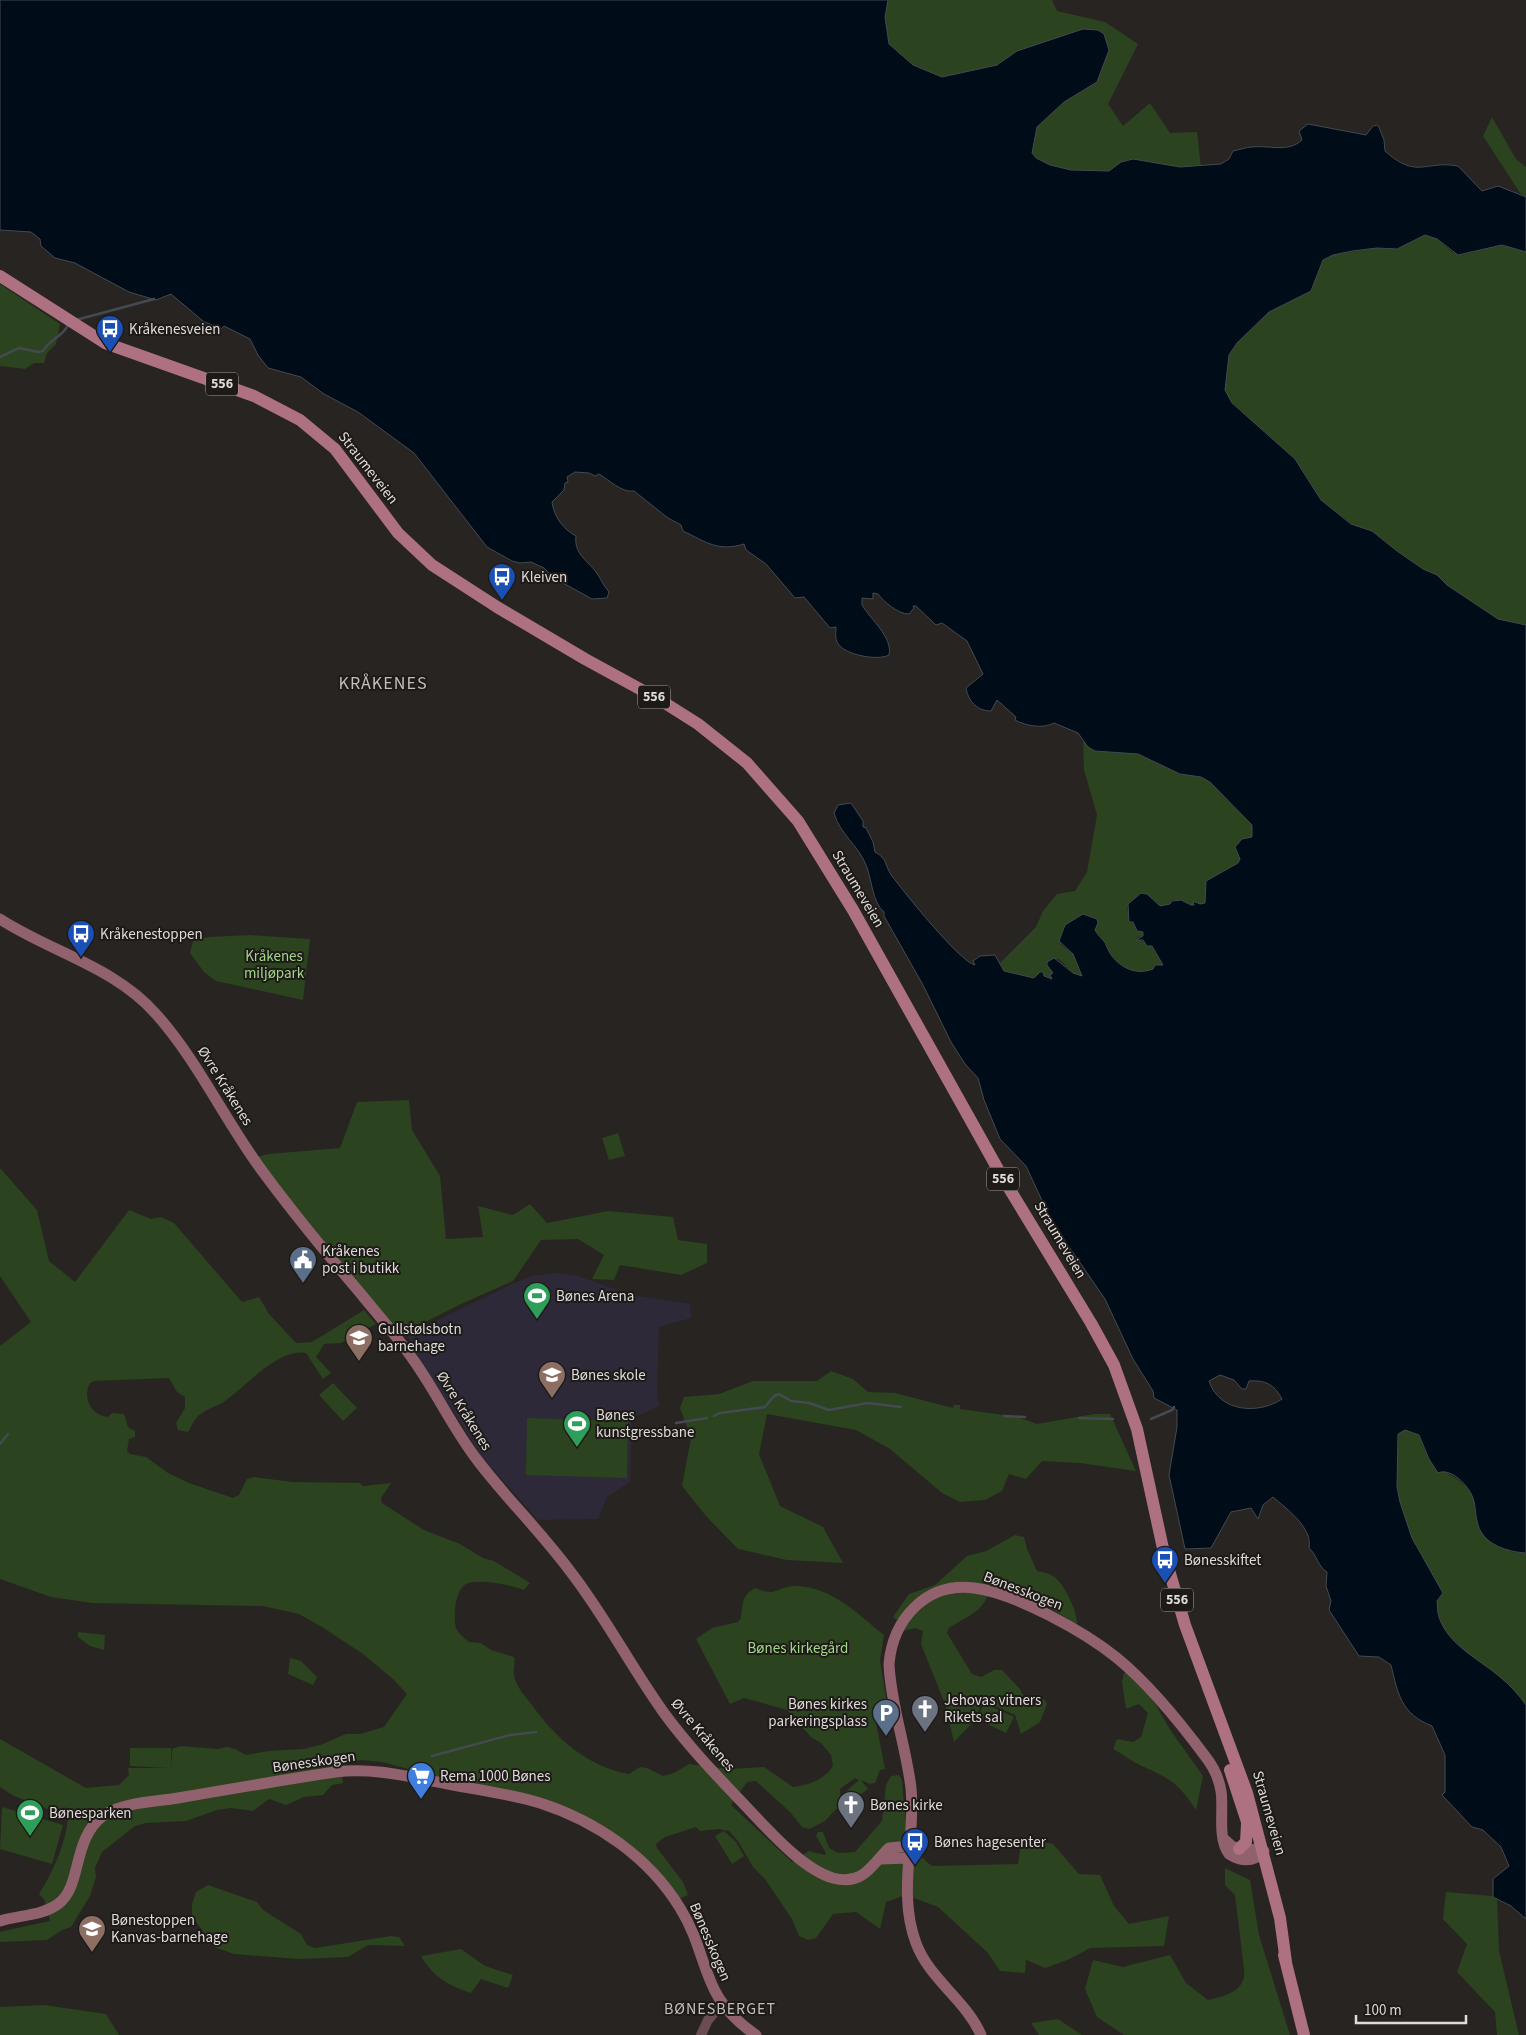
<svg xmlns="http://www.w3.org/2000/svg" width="1526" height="2035" viewBox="0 0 1526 2035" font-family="'Source Sans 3',sans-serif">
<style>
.education{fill:#2d2939}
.green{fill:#2b431e}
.water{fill:#000c18;stroke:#434a52;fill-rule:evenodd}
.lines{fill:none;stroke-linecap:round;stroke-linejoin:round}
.stream{stroke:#434a52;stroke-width:2.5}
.tertiary{stroke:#6a4c53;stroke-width:10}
.secondary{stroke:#91616d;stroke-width:11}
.primary{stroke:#ae7181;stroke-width:12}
.labels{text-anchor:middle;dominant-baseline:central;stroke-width:4;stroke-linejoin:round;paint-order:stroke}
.shield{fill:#1e1a18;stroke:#a4a19f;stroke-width:1}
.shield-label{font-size:14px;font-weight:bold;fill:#dedbd9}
.poi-label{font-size:15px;fill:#dedbd9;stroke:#1e1a18;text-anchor:start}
.street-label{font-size:15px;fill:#dedbd9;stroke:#1e1a18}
.park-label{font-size:15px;fill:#a0d886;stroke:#1e1a18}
.neighbourhood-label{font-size:16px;letter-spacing:1px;fill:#c3beba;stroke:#1e1a18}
.quarter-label{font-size:18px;letter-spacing:1px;fill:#c3beba;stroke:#1e1a18}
</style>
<rect width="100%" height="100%" fill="#282421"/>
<path class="education" d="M556,1273l22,3 54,19 58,9 1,14 -32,9 -2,65 2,14 -27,13 -2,63 -23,15 -9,22 -60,1 -56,-63 -61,-96 -14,-26 105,-51 19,-8z"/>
<path class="green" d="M888,0h164l5,11 48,11 33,22 -30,60 15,22 27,-23 20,30 27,-1 4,35h-21l-47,-8 -24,12 -38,-1 -21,-5 -14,-7 -4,-5 5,-26 27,-25 33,-20 5,-12 -4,-40 -15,-1 -66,22 -20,14 -55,12 -29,-12 -24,-21 -4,-27z
M1492,117l24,42 10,8v30l-6,-4 -37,-57z
M1425,235l12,4 15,13 10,3 40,-10 24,7v373l-28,-6 -51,-34 -10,-10 -14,-6 -26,-18 -25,-20 -20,-7 -31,-24 -26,-41 -67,-60 -3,-9 -1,-13 5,-22 8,-12 32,-31 42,-21 7,-22 5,-9 10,-5 44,-7 20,1z
M0,284l60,40 -4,20 -9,9 -3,10h-10l-9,6 -25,-3z
M1083,741l5,6 50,7 42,20 21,3 9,5 42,43v12l-14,26 -32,25v15l-6,1 -7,-3 1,4c-9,1 -13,-5 -22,-5l-2,4 -10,2 -13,-12 -20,12 2,16c6,1 14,8 14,14l-7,2 16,8 11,19 -7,1c-15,15 -35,2 -47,-13 -3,-4 -2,-7 -5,-10 -4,-4 -6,-7 -9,-13l3,-7 -38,21 13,10 9,22 -9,-3 -14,-14 -12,3 6,11 1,6 -15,-5c-10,8 -24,0 -35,-3l-4,-8 36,-36 7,-16 14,-17 18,-3 12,-19 10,-57 -13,-45z
M249,935l61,4 -7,61 -87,-19 -12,-9 -14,-19 3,-12 16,-4z
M409,1100l3,30 28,46 6,63 37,-2 -5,-31 35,9 17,-11 17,19 61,-12 65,6 5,23 29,4v19l-26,12 -61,-10 -6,15 -22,-1 12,-24 -26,-16 -37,1 -28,41 -54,24 -59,30 -12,1 -134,-178 14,-4 72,-6 17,-46z
M618,1133l7,23 -16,4 -7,-22z
M0,1168l37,42 12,51 26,21 54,-72 22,9 10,-2 13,6 68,79 17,-5 10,17 27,29 16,-1 52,-32 12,14 -35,19 -17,1 -8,13 15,16 -8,6 -17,-26c-29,-5 -62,36 -84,50 -8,4 -17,7 -24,13 -4,4 -7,11 -10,16l-10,-2 -2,-7 9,-15v-11l-8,-5 -8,-14 -75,3 -4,2c-8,15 1,32 18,34l4,-4 12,1 4,13 7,4v6l-6,2 -2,12 3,3 16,3 22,16 21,10 44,15 6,-3 8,-16 7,-2 38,5 68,1 3,3 28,-3 -10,15 1,5 42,27 36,14 23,14 11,3 36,22 -6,7c-13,-5 -45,-12 -58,-6 -11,6 -13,33 -10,44 3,6 8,10 13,14l12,1 10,7 23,7c2,8 -2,14 1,22 3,10 10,17 17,26 23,32 55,62 97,69l11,-7 7,1 16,8 11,-3 15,-9 40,5 35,-2 29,20c16,-2 31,-7 40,-21l-2,-11 -10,-12 -10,-6 -24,-27 -43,-12 -14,6 -34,-65 16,-11 26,-6 3,-4c2,-14 0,-22 14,-30 24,10 20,-2 41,-2 36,1 62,28 88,49l-4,26 8,48 -14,3 11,57 -5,1 -5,13 -5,1 -9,-4 7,9 -18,14 -7,-9 16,-14 -4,-2 -15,11 1,15 -16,17 -16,8 -7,-2 -12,-15 -34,-31 -9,1 -16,23 61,57 17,-11 16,4 1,-2 -10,-17 2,-4h5l6,16 9,5 17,-1 27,-31 4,-36 5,-9 8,-1 3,5c3,31 2,66 30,86l86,-2 4,-27 31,7 26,30 21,1 14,31 15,18 40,-8 -5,30 -74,2 -20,11 -25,9 -19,-8 -1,13 -25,-2 -12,-18 -50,-46 -32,-12 -20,7 -6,27 -24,-17 -23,2 -17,24 -8,2 -9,-4 -7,-17 -27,-40 -12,-12 -15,-26 -9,-10 -10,-2 -19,2 -4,-4 -31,10 -9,7 1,4 26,34 5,13 -9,4 -93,-82 -204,-55 -21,-2 -19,4 -1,2 2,17 -11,2 -9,10 -19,2 -18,8 -17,-6 -16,12 -22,-3 -14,2 -31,11 -40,2 -11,3 -33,26 -7,16 1,9 -6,19 -19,31 -9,3 -15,10 -47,2v-10l3,-1 47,-10 -6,-22 -5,-5c14,-22 27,-51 29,-77l-54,-21 -14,-9v-48l86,49 33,-3 10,-10 -1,-7h40l-38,-2v-18h41v21l1,-20 9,-3 36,3 10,-2 8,2 11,6 23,-4 34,-2 17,-4 26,-11h14l24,-7 23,-33 -13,-14 -31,-26 -41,-27 -23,-13 -36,-8 -171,-3 -41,-6 -51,-18v-233l31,-24 -31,-46z
M831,1371l22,8 15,13 27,1 58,15 1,-3h6v4l58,8 19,7 57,-10h16l26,57 -56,-8 -38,-2 -16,18 -17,-5 -7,17 -17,9 -25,2 -18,-9 -52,-44 -34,-19 -89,-16 -8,40 21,52 43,21 20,36 -56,-3 -49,-11 -32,-33 -24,-30 9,-48 -11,-30 4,-11 35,-3 34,-13h64z
M333,1383l24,25 -14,13 -24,-26z
M527,1418l101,3 -1,57 -101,-3z
M1405,1430l14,5c3,8 6,19 11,25 12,14 34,17 43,37 4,9 4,20 5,30l33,25 15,1v152c-8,-11 -16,-20 -26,-28 -21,-18 -52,-32 -61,-60 -2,-5 -1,-11 -2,-16l6,-8c-19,-33 -42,-66 -46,-105 -1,-18 2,-36 1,-54z
M1015,1535l9,2 3,12 10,22c5,1 11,2 16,5 10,5 25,36 24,48l-45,-26 -42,-16c-1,28 -21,33 -41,46l-2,5 25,41 9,3 13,-7h8l18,19 7,13 5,3 12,-6 3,5 -7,18 -19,12 -6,-19 -32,-14 -9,20 -20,21 -9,-38 -24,-60 2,-13 -8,-3 -12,3 1,-6 -11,-8 16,-23 26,-9 32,-29 19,-5z
M78,1632l27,3 -1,15 -14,-4 -12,-9z
M290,1658l11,3 16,16 -4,8 -25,-11z
M1124,1673h3l19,18 10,14 13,23 34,48 -7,34c-21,-32 -28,-31 -60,-47 -8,-4 -15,-10 -23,-14l4,-10 16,3 8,-5 7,-24 -9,-9 -13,5 -4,-27z
M984,1703l30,14 -8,16 -29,-14z
M2,1807l61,18 -11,39 -52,-15z
M724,1831l12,11 8,14 -12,8 -17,-28z
M1225,1868l25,12 9,55 31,100h-166l-27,-18 -12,-28 8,-29 30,7 47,-12 16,28 22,17c17,-4 39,-9 36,-31l-9,-74 -10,-10z
M208,1885l49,17 6,8 38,24 6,11 8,3 76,-12 8,1 6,9 -37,-1 -20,12 -49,2 -65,-5 -20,-7 -22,-31v-12l4,-12z
M1446,1892l47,4 4,3 2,52 20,84h-22l-2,-23 -38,-40 10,-28 -24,-25z
M461,1949l24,17 28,9 -5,13 -27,-9 -10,14c-23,-8 -37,-15 -50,-37z
M44,2005l62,9 13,21h-119v-28z
M1058,2019l24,16h-43l-8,-12z"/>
<path class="water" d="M0,0h888l-3,17 4,27 24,21 29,12 55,-12 20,-14 66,-22 15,1 6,4 5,16 -12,32 -33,20 -27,25 -5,26 4,5 14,7 21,5 38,1 12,-9 12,-3 47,8 41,-3 8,-5 4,-8c6,-1 13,-4 19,-4 17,-2 36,6 50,-7l-3,-9 9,-7 58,11 7,-9 5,-1 6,15 1,11c32,29 40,9 73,15l24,25 16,-5 28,11v55l-24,-7 -44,10 -21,-16 -12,-4 -28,14 -20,-1 -25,3 -19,4 -10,5 -12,31 -42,21 -32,31 -8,12 -4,35 7,13 63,56 26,41 30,24 21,7 25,20 26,18 14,6 10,10 51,34 28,6v928c-18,-1 -42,-8 -48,-28 -3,-9 -2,-19 -5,-27 -4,-12 -22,-31 -35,-25l-9,-14 -10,-24 -14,-5 -7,4 -1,53 3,15 12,36 31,55 -6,8c1,5 0,11 2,16 9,28 40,42 61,60 10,8 18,17 26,28v214l-15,-13 -18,-9v-18l16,-13 -8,-19 -18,-17 -11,-3 -30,-32 3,-3v-37l-13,-29c-31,-12 -34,-32 -41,-61l-12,-8 -20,-1 -30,-46 2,-9 -5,-15 1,-14c-9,-5 -10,-17 -18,-24 4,-20 -22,-39 -36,-51l-10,8 -5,14 -7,-11 -20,4 -20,36 -26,1 -16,-74 8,-48v-17l-23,-12 -1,-7 -20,-32 -28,-60 -53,-77 -26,-56 -26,-27 -16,-39 -6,-22 -13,-14 -14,-22 -28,-57 -39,-69v-4c-12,-10 -12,-33 -18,-47 -7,-19 -27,-32 -32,-52l4,-8 13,-2 12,18v6l3,1 7,14 2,10c13,7 9,13 17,24 12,16 67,85 83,89l-2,-4 7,-5 15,-1 9,16 30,7 6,-6h3l1,4 8,3 -2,-4 3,-2 -6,-8v-3l7,-4 19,15 9,3 -9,-22 -14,-13 6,-16 18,-11 14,5 1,4 -3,7c3,6 10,11 11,15 7,19 27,32 47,24l2,-4h8l-11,-19h-5l-4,-6h-7l7,-4v-4l-6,-1 -4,-9h-4l-1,-18 13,-11 6,1 13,12 10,-2 2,-3 9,-1 10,5h3l-1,-4 7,3 5,-1 1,-22 32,-18 2,-4 -5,-12 7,-8 10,-2v-12l-42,-43 -9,-5 -21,-3 -42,-20 -43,-3 -7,-4 -10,-14 -24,-10c-11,6 -28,3 -39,-3l1,-3 -19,-17 -6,11c-14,0 -23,-10 -25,-23l17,-14 -16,-33 -25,-18 -6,2 -20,-19h-3l1,2 -5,6c-11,0 -25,-12 -31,-20l-5,-1v6l-11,-1v7c8,14 31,32 27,50 -11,6 -41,0 -49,-9 -6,-6 -4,-12 -4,-19l-6,1 -26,-31 -9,1 -29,-34 -20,-14 -2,-6c-26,8 -38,-2 -61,-13l-2,-6 -13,-7 -34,-27c-12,2 -25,-11 -35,-17l-4,2 -6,-3 -14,-1 -8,5 1,5 -3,1 -1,7 -12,12c2,15 11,27 24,34 -2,18 10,23 20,36 5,7 7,13 13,20l-2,6 -15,1 -38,-21 -10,-10 -13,-6 -11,1 -8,-2 -25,-14 -73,-94 -56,-41 -34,-18 -23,-17 -33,-9 -10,-13 -8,-16 -26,-13 -3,3 -18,-8 -32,-27 -15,6 -27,-8 -54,-29 -20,-5 -14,-12 -1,-7 -9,-7 -31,-2zM1220,1375l14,5 8,9h4l3,-8c16,-1 25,3 33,18 -24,16 -63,13 -73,-18z"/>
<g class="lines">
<path class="stream" d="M76,320l78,-21
M0,357l19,-9 19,4 5,-1c6,-12 20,-14 25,-26
M714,1416l6,-3 45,-6 9,-11 5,-2 12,7 18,2 20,7 39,-7 33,4
M1004,1416l21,1
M1079,1418l34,1
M1151,1419l21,-9 2,-3
M676,1423l31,-5
M0,1444l8,-10
M432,1756l78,-21 26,-3"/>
<path class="tertiary" d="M701,2035l7,-15 13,-16"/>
<path class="secondary" d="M0,919c51,33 115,48 156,95 42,47 69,107 107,158 31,42 64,82 98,122 17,21 36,42 51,64 24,33 41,71 66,103 29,38 63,71 92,110 35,45 61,96 94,142 27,37 59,69 90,102 20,21 51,55 79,63 31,8 38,-13 56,-30l21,-2
M881,1859l29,-1
M0,1921c18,-6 42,-5 58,-17 25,-18 13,-65 46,-89 20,-13 51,-13 74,-17 52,-9 105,-18 157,-26 39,-5 75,5 113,12 30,6 62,10 92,19 56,18 109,54 140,105 31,50 19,89 76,127
M981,2035c-15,-35 -52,-56 -65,-92 -19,-50 0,-104 -5,-155 -5,-42 -20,-82 -22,-124 4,-45 37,-82 85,-76 41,5 111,44 143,70 33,27 62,63 88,98 8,10 14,23 16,35 3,19 -4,47 8,63 13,8 25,8 35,-3l-31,-4 -9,-8"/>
<path class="primary" d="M0,276l105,67 149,53 46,24 35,29 63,84 34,32 65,42 88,52 75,41 38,24 49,39 51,58 55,89 151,270 87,143 23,42 23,64 27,124 21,72 62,168 33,125 6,44
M1230,1770l18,55
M1239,1849l7,-7 1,-18
M1284,1955l20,80"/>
</g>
<defs>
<symbol id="bus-pin" viewBox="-11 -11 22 30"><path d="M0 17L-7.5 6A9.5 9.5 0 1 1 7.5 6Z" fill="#1a4fb4" stroke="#1e1a18"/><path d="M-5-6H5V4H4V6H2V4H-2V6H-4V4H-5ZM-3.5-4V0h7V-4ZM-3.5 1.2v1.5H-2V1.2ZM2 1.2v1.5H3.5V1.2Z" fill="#fff"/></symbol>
<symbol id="civic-pin" viewBox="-11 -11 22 30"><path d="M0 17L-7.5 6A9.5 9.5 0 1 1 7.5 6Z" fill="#5c6f8a" stroke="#1e1a18"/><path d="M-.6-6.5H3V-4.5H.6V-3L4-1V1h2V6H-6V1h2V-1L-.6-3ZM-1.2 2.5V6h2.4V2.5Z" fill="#fff"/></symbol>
<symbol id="stadium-pin" viewBox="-11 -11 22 30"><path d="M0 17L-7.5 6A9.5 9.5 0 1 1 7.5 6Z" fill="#2e9e5b" stroke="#1e1a18"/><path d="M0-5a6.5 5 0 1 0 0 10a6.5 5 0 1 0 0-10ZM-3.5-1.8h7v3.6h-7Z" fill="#fff"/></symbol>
<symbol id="school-pin" viewBox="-11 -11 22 30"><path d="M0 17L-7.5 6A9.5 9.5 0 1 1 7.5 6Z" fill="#8d6e63" stroke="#1e1a18"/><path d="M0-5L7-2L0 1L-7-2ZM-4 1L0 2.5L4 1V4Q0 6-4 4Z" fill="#fff"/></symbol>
<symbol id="church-pin" viewBox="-11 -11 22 30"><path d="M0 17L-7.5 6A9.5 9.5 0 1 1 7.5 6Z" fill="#6b7280" stroke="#1e1a18"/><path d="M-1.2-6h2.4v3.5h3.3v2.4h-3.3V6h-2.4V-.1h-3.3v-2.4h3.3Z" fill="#fff"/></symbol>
<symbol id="parking-pin" viewBox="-11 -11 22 30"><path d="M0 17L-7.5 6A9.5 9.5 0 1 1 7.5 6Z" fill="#5c6f8a" stroke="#1e1a18"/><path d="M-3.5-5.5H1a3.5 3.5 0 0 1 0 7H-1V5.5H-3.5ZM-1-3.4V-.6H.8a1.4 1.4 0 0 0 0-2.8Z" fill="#fff"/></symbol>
<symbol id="supermarket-pin" viewBox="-11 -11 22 30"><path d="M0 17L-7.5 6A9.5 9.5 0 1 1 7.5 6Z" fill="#3f7fe0" stroke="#1e1a18"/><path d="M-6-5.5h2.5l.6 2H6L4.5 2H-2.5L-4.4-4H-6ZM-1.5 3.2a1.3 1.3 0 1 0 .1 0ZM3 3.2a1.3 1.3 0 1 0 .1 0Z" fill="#fff"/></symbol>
</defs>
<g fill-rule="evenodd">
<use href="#bus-pin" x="94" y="313" width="32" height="43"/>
<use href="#bus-pin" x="486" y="561" width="32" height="43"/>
<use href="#bus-pin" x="65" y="918" width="32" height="43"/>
<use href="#civic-pin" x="287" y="1244" width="32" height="43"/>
<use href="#stadium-pin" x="521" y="1280" width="32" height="43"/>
<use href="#school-pin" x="343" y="1322" width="32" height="43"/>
<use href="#school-pin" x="536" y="1359" width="32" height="43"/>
<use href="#stadium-pin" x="561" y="1408" width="32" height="43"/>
<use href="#bus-pin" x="1149" y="1544" width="32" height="43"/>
<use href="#church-pin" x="909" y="1693" width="32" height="43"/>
<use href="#parking-pin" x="870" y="1697" width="32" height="43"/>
<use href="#supermarket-pin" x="405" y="1760" width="32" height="43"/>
<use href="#church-pin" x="835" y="1789" width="32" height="43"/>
<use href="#stadium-pin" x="14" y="1797" width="32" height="43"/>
<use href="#bus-pin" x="899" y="1826" width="32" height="43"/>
<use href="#school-pin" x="76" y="1913" width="32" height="43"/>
</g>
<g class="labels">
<g class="shield">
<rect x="206" y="372.5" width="32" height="23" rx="4"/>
<rect x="638" y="685.5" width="32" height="23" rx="4"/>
<rect x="987" y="1167.5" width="32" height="23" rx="4"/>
<rect x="1161" y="1588.5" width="32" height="23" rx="4"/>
</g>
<g class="shield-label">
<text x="222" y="384">556</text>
<text x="654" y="697">556</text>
<text x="1003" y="1179">556</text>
<text x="1177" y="1600">556</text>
</g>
<g class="poi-label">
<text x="129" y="329">Kråkenesveien</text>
<text x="521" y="577">Kleiven</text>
<text x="100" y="934">Kråkenestoppen</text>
<text x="322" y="1251">Kråkenes<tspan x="322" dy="17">post i butikk</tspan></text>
<text x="556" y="1296">Bønes Arena</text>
<text x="378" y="1329">Gullstølsbotn<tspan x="378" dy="17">barnehage</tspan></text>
<text x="571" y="1375">Bønes skole</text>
<text x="596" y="1415">Bønes<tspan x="596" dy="17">kunstgressbane</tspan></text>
<text x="1184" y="1560">Bønesskiftet</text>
<text x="944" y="1700">Jehovas vitners<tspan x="944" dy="17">Rikets sal</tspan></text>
<text x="867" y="1704" text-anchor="end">Bønes kirkes<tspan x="867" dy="17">parkeringsplass</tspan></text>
<text x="440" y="1776">Rema 1000 Bønes</text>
<text x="870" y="1805">Bønes kirke</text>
<text x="49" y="1813">Bønesparken</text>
<text x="934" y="1842">Bønes hagesenter</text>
<text x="111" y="1920">Bønestoppen<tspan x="111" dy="17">Kanvas-barnehage</tspan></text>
</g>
<g class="street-label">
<text transform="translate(368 468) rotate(52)">Straumeveien</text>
<text transform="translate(858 889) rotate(59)">Straumeveien</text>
<text transform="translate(225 1086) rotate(58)">Øvre Kråkenes</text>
<text transform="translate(1060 1240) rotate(59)">Straumeveien</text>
<text transform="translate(464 1411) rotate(58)">Øvre Kråkenes</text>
<text transform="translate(1023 1591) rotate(21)">Bønesskogen</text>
<text transform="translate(703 1735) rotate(50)">Øvre Kråkenes</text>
<text transform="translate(314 1762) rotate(-8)">Bønesskogen</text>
<text transform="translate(1269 1813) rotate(74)">Straumeveien</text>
<text transform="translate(710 1942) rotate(67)">Bønesskogen</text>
</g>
<g class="park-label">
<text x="274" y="956">Kråkenes<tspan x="274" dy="17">miljøpark</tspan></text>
<text x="798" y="1648">Bønes kirkegård</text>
</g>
<g class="neighbourhood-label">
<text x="720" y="2009">BØNESBERGET</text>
</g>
<g class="quarter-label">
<text x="383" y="683">KRÅKENES</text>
</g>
</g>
<path d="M1356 2015v8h110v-8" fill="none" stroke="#dedbd9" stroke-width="2.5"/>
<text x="1364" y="2015" font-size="15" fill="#dedbd9" stroke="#1e1a18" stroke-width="4" paint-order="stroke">100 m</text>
</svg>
